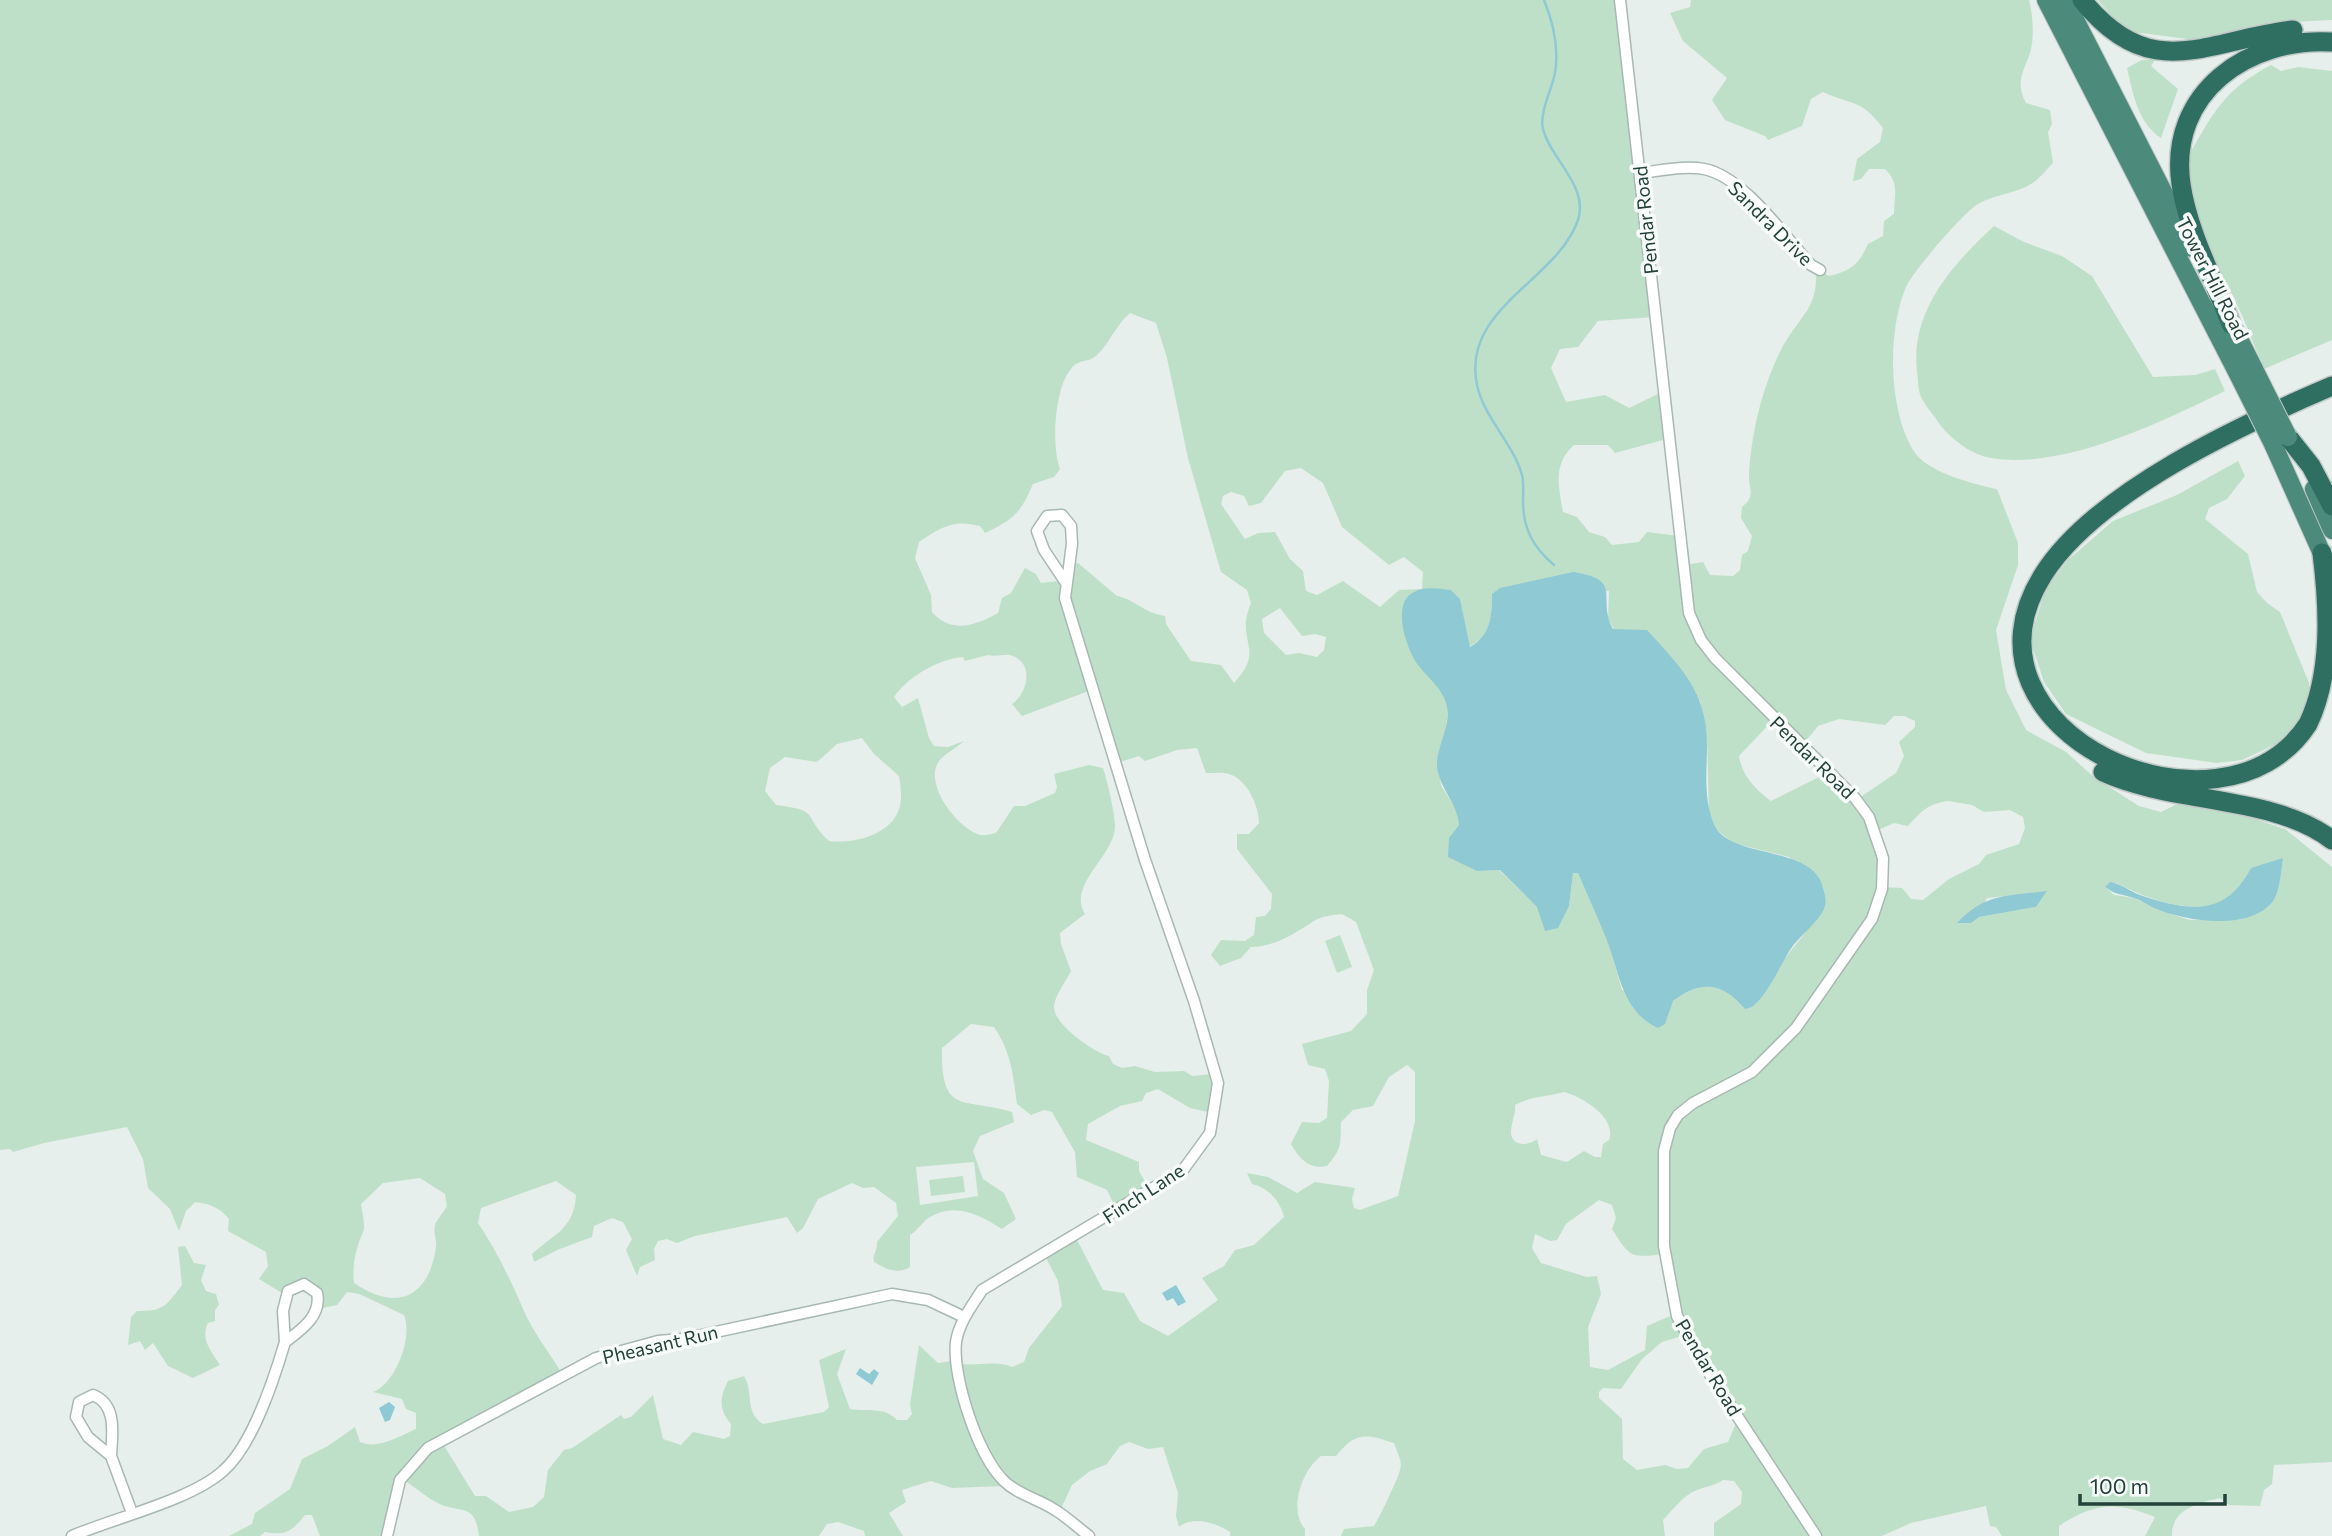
<svg xmlns="http://www.w3.org/2000/svg" width="2332" height="1536" viewBox="0 0 2332 1536" font-family="Commissioner,sans-serif">
<style>
.green{fill:#bfe0c8;fill-rule:evenodd}
.water{fill:#8ec9d4}
.lines{fill:none;stroke-linecap:round;stroke-linejoin:round}
.stream{stroke:#8ec9d4;stroke-width:2.5}
.minor-casing{stroke:#a8b8b2;stroke-width:13}
.trunk-casing{stroke:#c2cac8;stroke-width:20}
.motorway-casing{stroke:#c2cac8;stroke-width:22}
.minor{stroke:#fff;stroke-width:10}
.trunk{stroke:#4c8a7c;stroke-width:18}
.motorway{stroke:#2f6f62;stroke-width:19}
.trunk-bridge-casing{stroke:#c2cac8;stroke-width:20;stroke-linecap:butt}
.trunk-bridge{stroke:#4c8a7c;stroke-width:18}
.labels{text-anchor:middle;dominant-baseline:central;stroke-width:7;stroke-linejoin:round;paint-order:stroke}
.street-label{font-size:19px;fill:#24423a;stroke:#f7fbf9}
</style>
<rect width="100%" height="100%" fill="#e6efeb"/>
<path class="green" d="M0,0h1620l35,317 -57,4 -20,26 -18,2 -9,19 15,34 39,-7 24,13 35,-17 3,48 -52,14 -7,-8h-34c-21,19 -16,40 -11,67l14,5 12,15 16,5 7,8 27,-3 8,-10 32,4 6,29 18,-3 7,13 23,1 7,-6 2,-15 6,-4 4,-15 -11,-18 1,-11c15,-12 6,-18 7,-33 1,-20 5,-46 10,-64 5,-21 15,-48 25,-66 18,-30 36,-39 31,-76l14,8c22,-5 30,-12 39,-32l15,-8 1,-15 10,-7c0,-18 6,-31 -9,-45h-16l-8,10 -8,2 4,-22 23,-17 3,-14c-23,-30 -30,-22 -60,-36l-12,7 -9,27 -34,14 -3,-4 -40,-16 -13,-20 15,-22 -44,-37 -13,-28 20,-6 1,-7h338c4,15 6,41 0,56 -7,18 -13,28 -3,47l24,7 2,14 -4,8 5,31c-6,6 -12,14 -19,19 -16,12 -42,12 -59,24 -15,11 -61,64 -69,81 -19,44 -18,125 9,166 13,19 60,32 82,36l21,54v22l-22,65 10,60 20,40 40,22 29,26 44,28 22,6 22,-11 42,8 60,20 47,38v595l-58,3 -2,19 -8,6 -4,16 -31,-1 -9,-7c-21,5 -49,11 -48,38h-27l10,-19c-40,-16 -60,-14 -96,9v10h-57l-6,-9 -6,-1 -4,-20 -75,17 -29,13h-168v-13l27,-19 1,-12 -8,-11 -11,-1c-9,6 -16,6 -26,10 -14,5 -24,20 -34,30l2,16h-324l3,-7 30,-3c4,-6 24,-47 26,-56 3,-9 -3,-18 -6,-27 -28,-9 -38,-12 -58,13h-15c-19,14 -33,54 -16,73v7h-75v-4c-13,-9 -38,-17 -51,-5l-3,-11 2,-23 -15,-46 -15,2 -19,-7 -9,4 -13,18 -17,7 -18,14 -14,30 -55,-29 -51,2 -21,-7 -29,9 4,12 -17,11 14,23h-38l-1,-5 -26,-9 -11,2 -8,12h-340c-4,-32 -15,-23 -37,-31 -14,-6 -26,-17 -38,-25l-15,21 -5,35h-64l-8,-21h-7c-13,16 -19,21 -40,17l-5,4h-31l23,-12 3,-11 35,-24 12,-30 26,-13 27,-19 5,15c17,8 40,-6 56,-13v-16l-10,-4 -4,-10 -29,-7c23,-9 40,-55 31,-77l-45,-21 -12,-2 -10,13 -19,4 -9,-16 -13,-2 -9,5 -28,-17 9,-13 -2,-14 -38,-21 1,-12c-9,-12 -20,-15 -34,-17l-9,9 -7,20 -9,-22 -22,-21 -5,-29 -16,-32 -83,16 -31,9 -3,-3 -10,1zM1130,313l26,10 11,35 21,100 33,114 26,18 4,13c-17,39 16,45 -17,80l-13,-18 -30,-4 -25,-37 -1,-8c-23,-4 -29,-16 -48,-20l-39,-33 -7,2 -12,16 -18,2 -5,-9 -11,-6 -14,25 -9,5 -4,15c-23,13 -47,21 -66,-1l-1,-17 -16,-37 4,-16c22,-15 35,-23 61,-16l5,7c29,-14 35,-19 48,-49l21,-7 6,-8c-9,-22 -6,-90 16,-105 6,-4 15,-3 20,-8 14,-13 19,-30 34,-43zM1301,468l22,15 19,44 47,38 15,-8 19,15 -1,17 -23,1 -19,17 -37,-26 -26,14 -11,-4 -3,-20 -13,-12 -15,-27 -17,1 -13,6 -24,-35 2,-8 8,-4 13,4 5,10 12,-3 24,-32zM1426,589l25,1 9,9 9,48c22,-12 23,-31 23,-53l117,-3 -1,28 6,10 86,72 7,39 2,72 7,17 17,14 56,14 34,53 -78,99c-22,-26 -43,-30 -72,-8l-51,-11 -15,-51 -29,-66 -5,-1 -4,34 -32,1 -38,-37 -22,1 -22,-40 4,-6v-10l-18,-30 -3,-31 8,-23 2,-24 -7,-16zM1280,608l22,28 13,-2 11,3 -2,13 -7,7 -18,-4 -13,2 -22,-22 -2,-14zM988,655c7,2 16,-1 22,0 25,7 18,38 2,49l10,12 72,-27 26,73 19,-6 6,5 32,-11 20,-2 9,25c7,0 16,-1 23,1 18,5 30,32 30,49l-10,11h-12v15l35,45 -1,15 -6,7 -9,1 -2,18 -9,6 -24,-1 -10,15 9,11 21,-8 10,-11c26,-1 42,-13 63,-26 8,-5 19,-6 28,-7l14,8 18,48 -7,20v24l-16,17 -49,13 6,21 17,4 4,12 -2,37 -8,5 -17,-1 -11,22c8,14 18,26 36,22 16,-19 13,-21 14,-44l12,-12 20,-4 16,-29 18,-12 8,7v49l-17,75 -38,14 -6,-2 -2,-9 3,-11 -40,-6 -18,11 -29,-16 -21,-4 5,11c17,4 28,17 32,33l-30,28 -19,5 -11,16 -22,12 16,22 -50,36 -28,-15 -16,-28 -21,-3 -28,-54 -31,18 14,27 4,25 -33,42 -5,14 -12,5c-15,-7 -34,-1 -50,-3l-3,-4 -21,3 -19,-18 -9,60 2,9 -5,6h-10c-13,-14 -29,-8 -47,-11l-13,-35 9,-25 -27,11 10,47 -5,5 -61,12c-19,-12 -9,-32 -19,-48l-16,5c-9,17 -9,29 3,43l-1,12 -6,3 -31,-7 -12,13 -18,-6 -10,-44 -22,22 -7,2 -3,-4 -49,33 -8,2 -16,20 -4,27 -11,10 -24,5 -23,-16h-11l-32,-52 118,-72c-12,-20 -28,-40 -37,-61 -14,-32 -26,-58 -46,-88l3,-15 75,-27 20,14c-2,34 -21,38 -44,59l2,8 23,-12 35,-13 2,-11 18,-8 11,4 9,17 -6,11 11,26 3,-9 15,-7 -1,-11 4,-8 9,-2 10,4 18,-7 92,-19 10,16 6,-5 15,-29 34,-16 11,5 11,-1 22,16 2,13 -21,26c1,8 -5,13 -3,20 12,7 23,13 36,5v-32c8,-5 13,-14 20,-18 25,-15 50,-2 72,12l14,-10 -12,-26 -21,-14 -10,-28 7,-15 34,-14 -2,-10c-50,-15 -71,4 -70,-64l29,-24 23,3c17,25 19,47 23,77l14,11 13,-5 8,2 23,40 2,25 30,13 9,19 32,-22 -9,-16v-9l-53,-22 2,-16 32,-18 22,-5 4,-8 12,-4 32,19 22,5v-39l-20,2 -8,-5 -29,1 -20,-6 -13,2 -9,-4 -4,-8c-16,-4 -56,-32 -55,-50 1,-11 12,-25 17,-35l-10,-27 -1,-11 25,-19c-18,-29 28,-57 30,-86 1,-10 -8,-49 -12,-60l-14,-3 -35,9 3,13 -2,6 -30,13h-11l-18,27c-5,1 -12,3 -16,2 -23,-7 -57,-51 -41,-74 5,-7 18,-13 25,-20l-16,6 -14,-1 -5,-8 -11,-40 -16,9 -8,-10c14,-20 44,-38 69,-40l2,4zM1894,716h10l11,5v6l-16,15 5,14 -8,17 -37,25 -30,-26 -58,29c-16,-12 -29,-25 -32,-45l37,-39 26,29 16,-20 21,-7 46,6zM862,738l12,16 25,22c2,12 4,27 -2,38 -11,22 -46,30 -68,27 -28,-27 -7,-30 -53,-36l-11,-14 5,-23 15,-11 32,5 20,-18zM1948,801l24,4 12,7 26,-2 13,7 2,11 -6,16 -33,11 -7,9 -30,15 -26,21 -12,-1 -9,-11 -20,-1 -6,-56 18,-8 14,3c13,-15 20,-22 40,-25zM2251,868l-11,50 -50,2 -34,-11 -22,-11 -20,-3 -9,-8 12,-4c29,16 75,32 107,19 15,-6 21,-22 27,-34zM2046,892l-10,15 -57,10 8,-19zM1564,1092c19,5 53,26 45,48l-6,4 -2,13h-6l-11,-6 -17,11 -26,-7 -4,-16c-8,7 -26,8 -26,-7 0,-9 5,-18 4,-27 16,-9 32,-8 49,-13zM974,1162l4,34 -58,9 -4,-38zM420,1178l25,16 2,12c-3,6 -10,13 -12,19 -2,7 2,15 1,22 -7,51 -40,65 -82,36 -2,-19 2,-35 9,-51 3,-5 -1,-20 -2,-28l22,-21zM1599,1200l13,5 4,13 -4,11c18,29 19,29 53,25l10,60 -28,12 -2,24 -37,20 -18,-3 -2,-40 13,-33 -4,-18 -10,1 -46,-14 -9,-15 3,-14 15,7 7,-1 9,-16zM1685,1335l54,81 -11,26 -24,7 -16,19 -11,1 -12,-4 -28,5 -14,-11 -1,-40 -23,-21v-6l4,-4 18,1 21,-30 20,-17z
M2098,0h234v20l-59,3 -21,8 -56,9 -63,-8 -15,-9z
M2142,60h13l-4,6 27,23 -17,49c-23,-15 -28,-44 -34,-70z
M2271,65l10,6 17,-4 34,4v269l-68,29 -22,-54 -44,-88 -12,-67c27,-46 36,-69 85,-95z
M1994,226l30,16 38,14 30,20 61,101 42,-2 20,-6 10,22c-64,31 -161,79 -234,67 -22,-4 -43,-21 -55,-39 -5,-7 -11,-14 -15,-22 -3,-7 -3,-18 -4,-26 -7,-60 36,-107 77,-145z
M2238,461l7,15 -18,23 -18,9 -4,11 43,35 9,38 10,11 13,9 29,71v21l-18,33 -49,23 -25,3 -71,-10 -80,-39 -22,-32 -14,-43 16,-51 22,-28 45,-39 64,-26z
M1340,935l12,32 -15,6 -12,-32z
M963,1176l2,16 -34,4 -2,-16z
M185,1246l9,17 12,2 -5,15 5,11 10,3 3,11 -4,5v11l-7,2c-8,16 3,28 12,42l-27,13 -25,-12 -15,-23 -8,7 -5,-9 -12,4 3,-28 6,-6c27,0 28,-4 45,-26l-4,-38z"/>
<path class="water" d="M1573,572c52,8 23,25 40,57l34,1c33,36 60,62 60,114 0,27 -4,54 7,80 14,36 100,20 109,64 2,7 4,14 1,21 -7,15 -25,27 -34,41 -12,19 -21,43 -38,57l-7,2c-22,-26 -43,-30 -72,-8l-8,23 -7,4c-36,-16 -39,-57 -52,-90 -9,-22 -19,-44 -28,-65h-5l-4,33 -11,22 -13,3 -8,-24 -37,-37 -23,1 -29,-14 1,-19 10,-13c-1,-21 -20,-37 -22,-59 -1,-21 16,-41 9,-63 -5,-16 -18,-25 -28,-38 -11,-15 -28,-62 -4,-73 11,-6 26,-3 37,-2l9,9 10,48c21,-12 22,-32 22,-53l8,-6z
M2283,858c-2,12 -3,33 -10,43 -23,31 -89,20 -119,7 -7,-3 -13,-8 -20,-10 -12,-4 -19,-3 -29,-11l5,-5c12,2 19,9 30,13 48,16 85,23 111,-27z
M2047,891l-11,16 -57,10 -8,6h-14c28,-30 51,-27 90,-32z
M1176,1285l10,17 -8,4 -5,-8 -6,3 -5,-8z
M860,1368l9,6 5,-5 5,4 -7,12 -16,-11z
M389,1402l6,5 -5,13 -5,2 -6,-14z"/>
<g class="lines">
<path class="stream" d="M1544,0c9,22 15,48 11,73 -3,16 -16,40 -12,56 8,31 46,57 35,91 -21,61 -117,88 -101,165 7,33 36,58 45,90 2,7 1,18 1,26 0,28 10,46 31,64"/>
<defs>
<path id="minor" d="M1620,0l69,613 12,27 14,18 140,140 14,19 14,41 -1,31 -10,30 -76,109 -44,44 -59,31 -15,12 -8,13 -6,23v95l13,70 30,54 109,166
M1640,173c20,-2 44,-8 64,-4 39,7 81,68 107,96l9,5
M1066,583l-22,-33 -7,-19 10,-15 15,-1 9,11 1,18 -7,54 80,262 49,141 24,82 -8,50 -27,37 -201,120c-10,16 -23,32 -26,52 -4,35 22,114 48,139 14,14 35,18 51,29 12,7 22,17 34,26
M304,1284l13,9c5,23 -16,37 -32,49l-2,-31 5,-20z
M93,1395c25,10 19,40 18,61l-23,-19 -12,-20 3,-15z
M111,1456l21,57
M72,1536c42,-18 119,-36 151,-65 30,-26 51,-92 62,-129
M387,1536l13,-56 28,-32 168,-90 62,-17 25,-2 209,-45 36,6 36,17"/>
<path id="trunk" d="M2046,0l193,376
M2065,0l127,248
M2226,313l28,56
M2273,444l55,123
M2314,489l18,41"/>
<path id="motorway" d="M2082,0c70,86 123,40 211,30
M2231,324c-17,-44 -43,-92 -50,-140 -13,-92 68,-147 151,-142
M2288,437l23,29 21,40
M2322,553c7,56 10,121 -14,171 -86,132 -364,8 -265,-149 52,-83 200,-151 289,-189
M2103,772c69,32 171,23 229,68"/>
</defs>
<use href="#minor" class="minor-casing"/>
<use href="#trunk" class="trunk-casing"/>
<use href="#motorway" class="motorway-casing"/>
<use href="#minor" class="minor"/>
<use href="#trunk" class="trunk"/>
<use href="#motorway" class="motorway"/>
<defs>
<path id="trunk-bridge" d="M2254,369l34,68
M2239,376l34,68"/>
</defs>
<use href="#trunk-bridge" class="trunk-bridge-casing"/>
<use href="#trunk-bridge" class="trunk-bridge"/>
</g>
<g class="labels">
<g class="street-label">
<text transform="translate(1645 220) rotate(-96)">Pendar Road</text>
<text transform="translate(1771 223) rotate(45)">Sandra Drive</text>
<text transform="translate(2213 278) rotate(63)">Tower Hill Road</text>
<text transform="translate(1813 757) rotate(44)">Pendar Road</text>
<text transform="translate(1143 1193) rotate(-33)">Finch Lane</text>
<text transform="translate(660 1344) rotate(-13)">Pheasant Run</text>
<text transform="translate(1709 1367) rotate(59)">Pendar Road</text>
</g>
</g>
<path d="M2080 1494v10h145v-10" fill="none" stroke="#24423a" stroke-width="3.5"/>
<text x="2090" y="1494" font-size="21" fill="#24423a" stroke="#f7fbf9" stroke-width="5" paint-order="stroke">100 m</text>
</svg>
